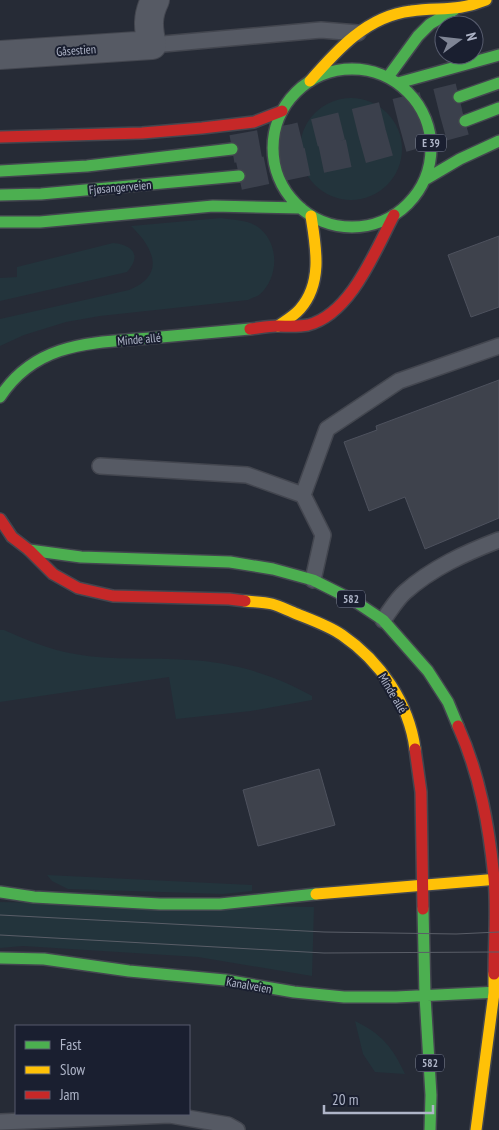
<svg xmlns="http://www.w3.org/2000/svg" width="499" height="1130" viewBox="0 0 499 1130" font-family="'PT Sans Narrow',sans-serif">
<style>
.green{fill:#23343c}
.building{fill:#3e424c;stroke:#4e525e}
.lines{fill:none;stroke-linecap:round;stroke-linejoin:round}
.highway-tunnel{stroke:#3b404c;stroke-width:28;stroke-dasharray:28 14;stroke-linecap:butt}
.lane-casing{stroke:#43464f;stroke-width:18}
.street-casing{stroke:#43464f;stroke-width:30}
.fast-casing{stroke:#43464f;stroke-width:14}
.slow-casing{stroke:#43464f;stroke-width:14}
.jam-casing{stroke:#43464f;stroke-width:14}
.lane{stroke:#565a64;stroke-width:15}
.street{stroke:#565a64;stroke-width:28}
.fast{stroke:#4caf50;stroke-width:11}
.slow{stroke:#ffc107;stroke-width:11}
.jam{stroke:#c62828;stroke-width:11}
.tram{stroke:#5a5e68;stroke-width:1}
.labels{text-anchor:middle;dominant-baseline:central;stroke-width:4;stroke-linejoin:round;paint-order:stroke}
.shield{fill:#1a1f30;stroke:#82889a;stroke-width:1}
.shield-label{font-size:11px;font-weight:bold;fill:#afb5c8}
.street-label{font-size:12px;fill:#afb5c8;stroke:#1a1f30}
</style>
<rect width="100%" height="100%" fill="#262b36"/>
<path class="green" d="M300 149a51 51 0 1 1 102 0a51 51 0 1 1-102 0Z
M221,218c13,2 27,2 37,9 22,16 21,51 1,68 -3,2 -7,3 -11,5l-148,16 -34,6 -42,13 -24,11v-27l129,-29c38,-15 24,-43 2,-64z
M113,243c20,2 29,12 14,29l-127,29v-23l17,-1v-10z
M0,630h4c23,10 46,20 71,24 38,7 77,3 114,6 44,2 86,15 123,36v4l-61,11 -75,8 -7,-42 -169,25z
M47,875l205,10v6l-29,3 -155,-5 -16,-8z
M0,902l314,5 -2,69 -114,-19 -175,-11 -23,2z
M355,1021c27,13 38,27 50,53l-30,-2 -12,-18z"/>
<path class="building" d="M499,236v71l-28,10 -23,-62z
M499,380v138l-74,31 -20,-52 -36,14 -25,-69 33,-12 -1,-4z
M319,769l16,56 -77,21 -15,-56z"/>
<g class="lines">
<path class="highway-tunnel" d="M232,149l61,-11 166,-41
M239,176l111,-23 115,-32"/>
<defs>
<path id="lane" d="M152,45l169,-15 37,3
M100,466l147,9 56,20 20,40 -10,45
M303,495l24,-66 72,-48 100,-35
M383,620c7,-9 13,-20 22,-28 27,-24 60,-39 94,-52
M0,1122l170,-7 58,10 9,5"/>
<path id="street" d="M0,55l152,-10c-4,-17 -5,-29 3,-45"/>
<path id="fast" d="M273 148a79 79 0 1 1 158 0a79 79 0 1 1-158 0Z
M388,77l30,-41 12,-12 24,-14
M398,83l101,-28
M459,97l40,-14
M465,121l34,-13
M0,171l87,-5 145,-17
M426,179l34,-20 39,-18
M0,195l41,-1 198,-18
M0,222h40l173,-16 88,2
M0,397c36,-55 91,-54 150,-59 34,-3 67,-6 100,-9
M29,550l52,7 149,5 43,7 40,11 40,20 30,20 45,51 20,31 10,24
M0,892l34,5 126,7h60l96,-10
M423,909l2,87 6,99 -1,35
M0,958l44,1 85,12 96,9 69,12 50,5h52l103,-5"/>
<path id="slow" d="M310,81c27,-31 57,-65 101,-70 29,-4 46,1 75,-11
M278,326c7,-5 16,-10 22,-17 23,-26 16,-62 11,-93
M245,601c8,1 18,1 27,3 8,2 17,7 25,10 15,6 32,12 45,21 38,26 67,68 73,114
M316,894l183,-15
M476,1130l18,-137v-19"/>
<path id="jam" d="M0,137l142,-4 60,-5 52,-6 28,-11
M250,329c9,-1 18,-3 27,-3 11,0 20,1 31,-1 43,-11 67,-74 86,-110
M0,519l12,18 17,13 24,24 25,14 35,8 116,3 16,2
M458,726c22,49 31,100 36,152 3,32 0,65 0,96
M415,749l6,43 2,117"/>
</defs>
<use href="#lane" class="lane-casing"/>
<use href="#street" class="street-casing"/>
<use href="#fast" class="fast-casing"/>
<use href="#slow" class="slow-casing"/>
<use href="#jam" class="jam-casing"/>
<use href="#lane" class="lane"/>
<use href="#street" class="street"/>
<use href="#fast" class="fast"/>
<use href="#slow" class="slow"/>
<use href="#jam" class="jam"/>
<path class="tram" d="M0,915l324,17 132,2 43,-2
M0,935l324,18 175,-1"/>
</g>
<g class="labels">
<g class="shield">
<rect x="416" y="134.5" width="30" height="17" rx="4"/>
<rect x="337" y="590.5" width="28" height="17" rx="4"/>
<rect x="416" y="1054.5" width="28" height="17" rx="4"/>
</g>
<g class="shield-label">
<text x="431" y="143">E 39</text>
<text x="351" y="599">582</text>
<text x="430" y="1063">582</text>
</g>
<g class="street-label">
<text transform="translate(76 50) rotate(-4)">Gåsestien</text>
<text transform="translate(120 187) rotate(-5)">Fjøsangerveien</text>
<text transform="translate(139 339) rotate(-5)">Minde allé</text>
<text transform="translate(393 693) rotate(59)">Minde allé</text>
<text transform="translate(249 985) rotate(10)">Kanalveien</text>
</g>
</g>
<rect x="15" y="1025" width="175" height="90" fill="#1a1f30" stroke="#565b6d"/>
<rect x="25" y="1041" width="25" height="8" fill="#4caf50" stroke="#565b6d"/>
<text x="60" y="1050" font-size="15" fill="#afb5c8">Fast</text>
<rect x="25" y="1066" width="25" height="8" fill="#ffc107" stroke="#565b6d"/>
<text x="60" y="1075" font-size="15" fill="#afb5c8">Slow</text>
<rect x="25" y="1091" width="25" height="8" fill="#c62828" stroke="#565b6d"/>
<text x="60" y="1100" font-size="15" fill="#afb5c8">Jam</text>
<g transform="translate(459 40) rotate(75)"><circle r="24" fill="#1a1f30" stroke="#565b6d"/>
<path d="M0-4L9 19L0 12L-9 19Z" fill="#7f8595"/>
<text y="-8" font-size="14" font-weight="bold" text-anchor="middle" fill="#afb5c8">N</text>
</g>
<path d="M324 1105v8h109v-8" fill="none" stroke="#afb5c8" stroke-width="2.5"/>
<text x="332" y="1105" font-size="15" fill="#afb5c8" stroke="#1a1f30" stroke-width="4" paint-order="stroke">20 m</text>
</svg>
